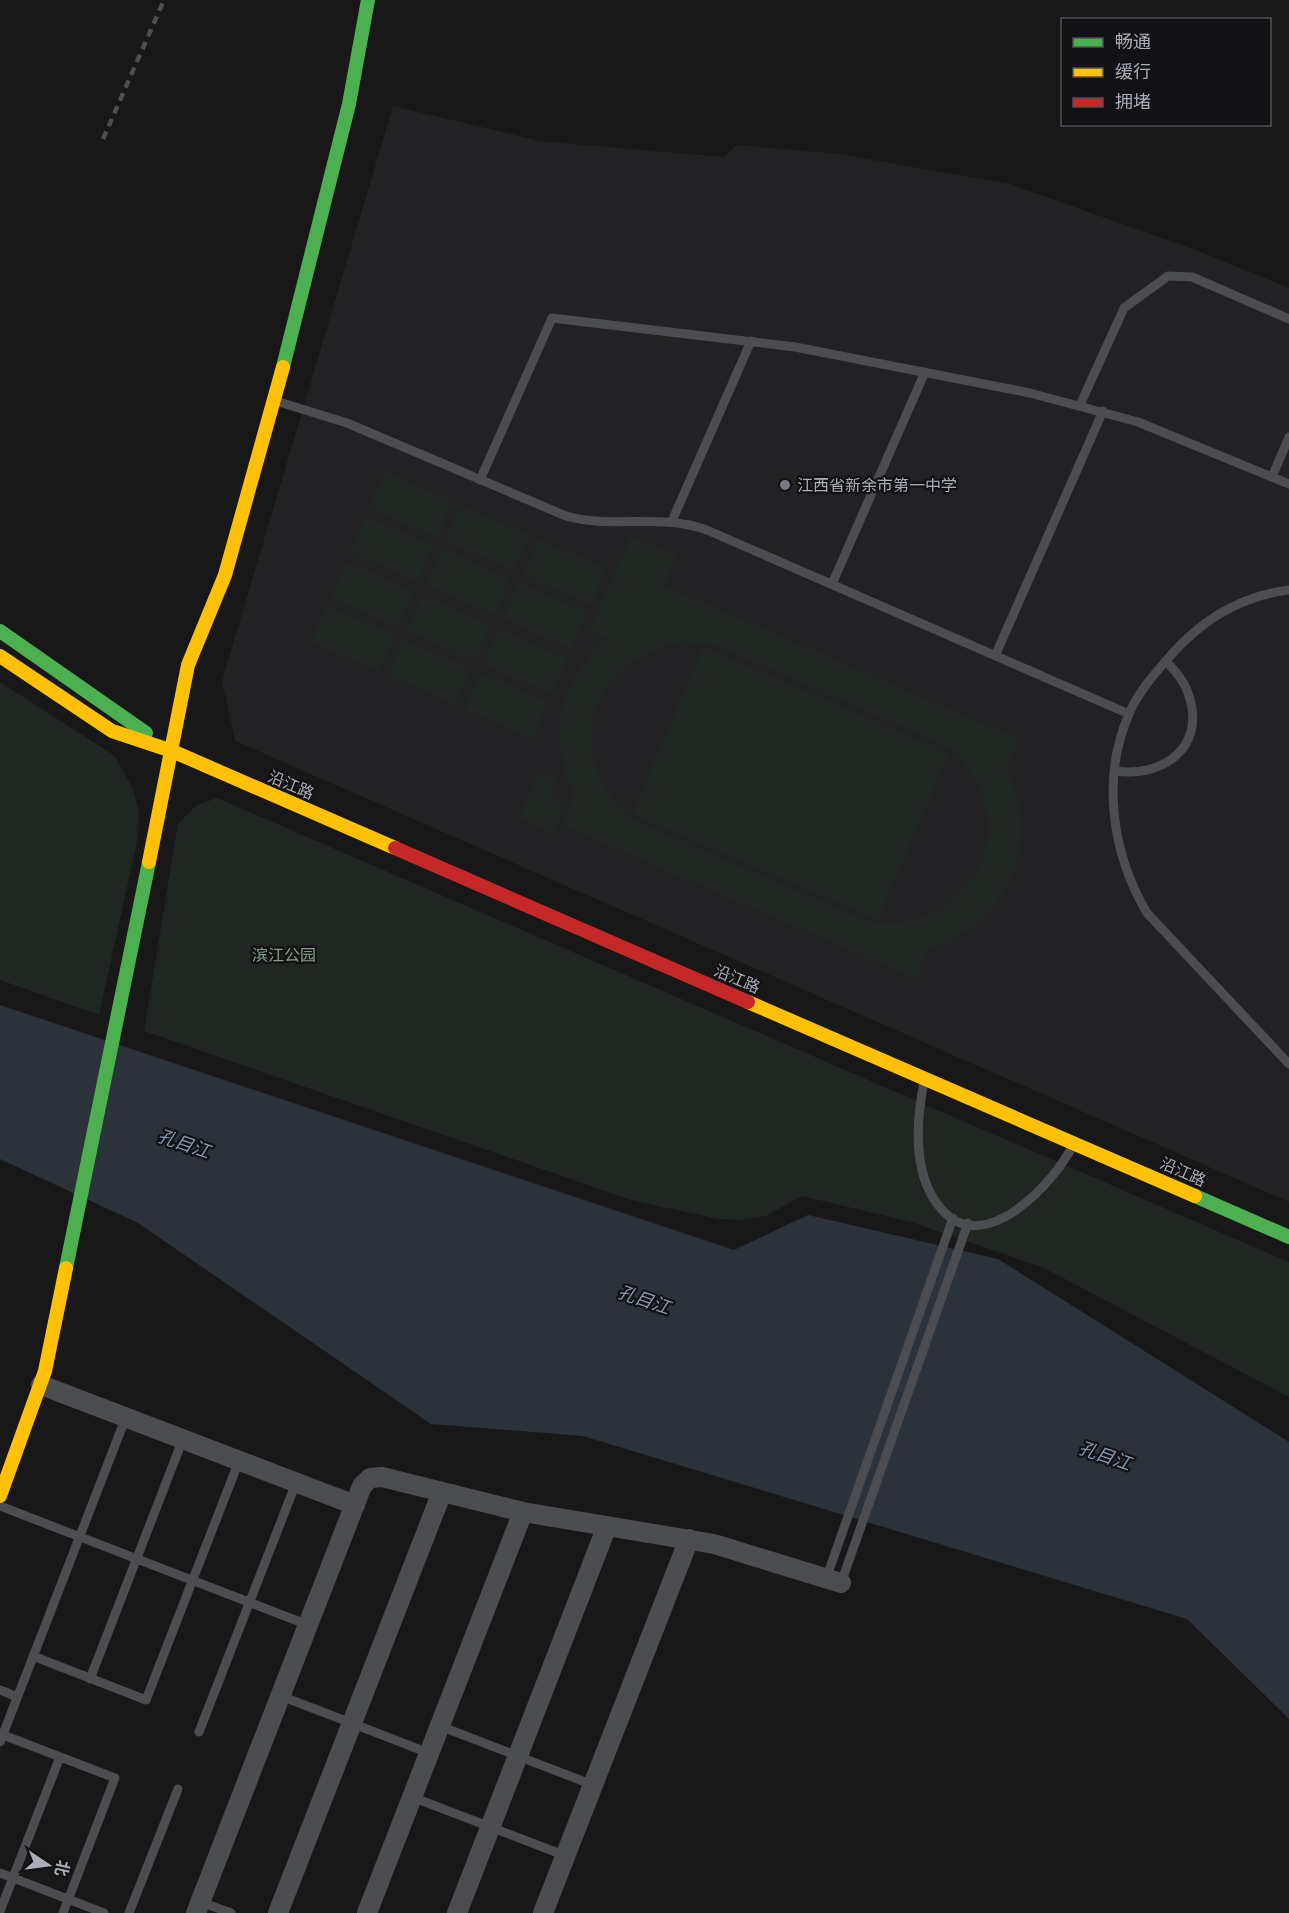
<svg xmlns="http://www.w3.org/2000/svg" width="1289" height="1913" viewBox="0 0 1289 1913" font-family="Figtree,'Noto Sans SC',sans-serif">
<style>
.built{fill:#222224}
.green{fill:#202621;fill-rule:evenodd}
.water{fill:#2c3239}
.lines{fill:none;stroke-linecap:round;stroke-linejoin:round}
.lane{stroke:#4c4d50;stroke-width:9}
.street{stroke:#4c4d50;stroke-width:20}
.fast{stroke:#4caf50;stroke-width:14}
.slow{stroke:#ffc107;stroke-width:14}
.jam{stroke:#c62828;stroke-width:14}
.rail{stroke:#4d4e50;stroke-width:4.5;stroke-dasharray:8 6;stroke-linecap:butt}
.poi-dot{fill:#777a80;stroke:#121214;stroke-width:2}
.labels{text-anchor:middle;dominant-baseline:central;stroke-width:4.5;stroke-linejoin:round;paint-order:stroke}
.poi-label{font-size:16px;fill:#aaaeb8;stroke:#121214;text-anchor:start}
.street-label{font-size:16px;fill:#aaaeb8;stroke:#121214}
.park-label{font-size:16px;fill:#82a284;stroke:#121214}
.water-label{font-size:18px;font-style:italic;fill:#839ab1;stroke:#121214}
</style>
<rect width="100%" height="100%" fill="#181818"/>
<path class="built" d="M393,106l147,35 183,16 14,-12 102,9 171,30 186,66 93,38v914l-1054,-461 -13,-60z"/>
<path class="green" d="M385,472l68,29 -16,37 -68,-30z
M461,505l68,30 -16,36 -68,-30z
M366,516l68,29 -16,37 -68,-30z
M631,536l46,19 -12,31 354,153 -13,31c41,71 -3,158 -78,180l-12,29 -355,-154 13,-30c-27,-57 -16,-116 34,-156l-19,-8zM682,642l35,4 223,97c95,65 37,201 -76,177l-223,-97c-84,-56 -56,-164 41,-181z
M538,539l68,29 -15,37 -68,-30z
M442,549l68,30 -15,36 -69,-29z
M346,562l68,29 -16,37 -68,-30z
M519,583l68,29 -15,37 -69,-30z
M422,595l69,30 -16,36 -68,-30z
M327,606l68,29 -16,37 -68,-30z
M499,629l68,29 -15,37 -68,-30z
M403,639l68,30 -15,36 -68,-29z
M703,647l246,106 -71,167 -246,-106z
M480,673l68,29 -15,37 -69,-30z
M0,682l115,74 19,35 5,22 -1,24 -39,178 -99,-35z
M539,771l19,8 -8,18 16,8 -12,29 -35,-15z
M217,798l1072,464v135l-245,-129 -133,-46 -109,-26 -36,20 -25,4 -23,-1 -87,-19 -487,-169 34,-207 19,-19z"/>
<path class="water" d="M0,1005l734,245 74,-35 190,44 291,183v277l-102,-100 -604,-183 -152,-12 -293,-201 -138,-64z"/>
<g class="lines">
<path class="lane" d="M276,401l71,22 219,93c46,13 94,-3 141,14l422,184
M1080,405l44,-97 44,-32 24,1 97,42
M1272,477l17,-40
M480,480l72,-162 243,29 235,46 108,29 151,62
M672,521l79,-180
M832,584l93,-212
M1289,590c-48,6 -86,29 -118,65 -15,17 -33,37 -42,59 -28,64 -17,140 18,199l142,151
M995,656l108,-245
M1115,771c47,7 91,-23 74,-75 -4,-14 -14,-25 -23,-35
M924,1082c-8,40 -12,96 19,129 43,46 112,-29 130,-66
M0,1506l308,119
M826,1579l127,-361
M841,1583l127,-360
M33,1656l113,44 93,-239
M90,1679l93,-240
M0,1690l17,7
M281,1696l148,57
M440,1726l153,59
M199,1732l97,-249
M3,1735l112,43 -52,135
M0,1742l126,-325
M412,1797l154,59
M0,1873l104,40
M201,1902l30,11
M0,1911l60,-154
M129,1913l49,-124"/>
<path class="street" d="M41,1385l314,120
M196,1913l166,-427 8,-8 12,-1 141,35 191,32 127,39
M278,1913l164,-421
M367,1913l156,-401
M457,1913l150,-387
M543,1913l146,-374"/>
<path class="fast" d="M283,367l66,-263 19,-104
M0,631l146,102
M1195,1196l94,41
M66,1268l83,-406"/>
<path class="slow" d="M0,656l112,75 60,20 223,97
M149,862l39,-197 37,-90 58,-208
M748,1002l447,194
M0,1496l45,-125 21,-103"/>
<path class="jam" d="M395,848l353,154"/>
<path class="rail" d="M103,139l61,-139"/>
</g>
<circle class="poi-dot" cx="785" cy="485" r="6"/>
<g class="labels">
<g class="poi-label">
<text x="797" y="485">江西省新余市第一中学</text>
</g>
<g class="street-label">
<text transform="translate(291 785) rotate(23)">沿江路</text>
<text transform="translate(737 979) rotate(23)">沿江路</text>
<text transform="translate(1183 1172) rotate(24)">沿江路</text>
</g>
<g class="park-label">
<text x="284" y="955">滨江公园</text>
</g>
<g class="water-label">
<text transform="translate(184 1144) rotate(19)">孔目江</text>
<text transform="translate(644 1300) rotate(19)">孔目江</text>
<text transform="translate(1105 1456) rotate(19)">孔目江</text>
</g>
</g>
<rect x="1061" y="18" width="210" height="108" fill="#121214" stroke="#4f5056" stroke-width="1.5"/>
<rect x="1073" y="38" width="30" height="9" fill="#4caf50" stroke="#4f5056" stroke-width="1.5"/>
<text x="1115" y="48" font-size="18" fill="#aaaeb8">畅通</text>
<rect x="1073" y="68" width="30" height="9" fill="#ffc107" stroke="#4f5056" stroke-width="1.5"/>
<text x="1115" y="78" font-size="18" fill="#aaaeb8">缓行</text>
<rect x="1073" y="98" width="30" height="9" fill="#c62828" stroke="#4f5056" stroke-width="1.5"/>
<text x="1115" y="108" font-size="18" fill="#aaaeb8">拥堵</text>
<g transform="translate(48 1865) rotate(103)" stroke="#121214" stroke-width="4.5" paint-order="stroke">
<path d="M0-4.5L10 22L0 15L-10 22Z" fill="#aaaeb8"/>
<text y="-9" font-size="16" font-weight="bold" text-anchor="middle" fill="#aaaeb8">北</text>
</g>
</svg>
